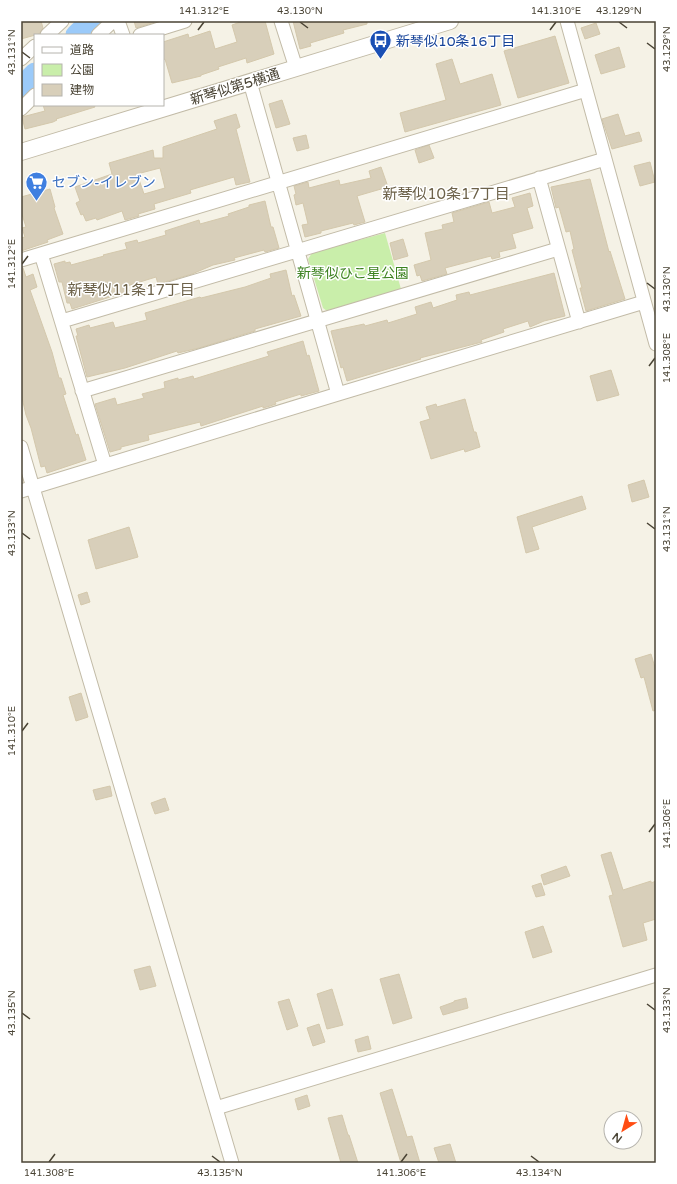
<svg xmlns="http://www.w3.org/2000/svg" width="677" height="1184" viewBox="0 0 677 1184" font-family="'Varela Round','Noto Sans JP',sans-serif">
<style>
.green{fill:#c9eeaa}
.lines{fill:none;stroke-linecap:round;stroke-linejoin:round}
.river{stroke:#9bcaf9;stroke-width:21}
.building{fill:#d8cfba;stroke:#d4c8ac;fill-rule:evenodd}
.minor-casing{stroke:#c2bba7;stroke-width:15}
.tertiary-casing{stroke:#c2bba7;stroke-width:18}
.minor{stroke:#fff;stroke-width:13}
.tertiary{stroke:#fff;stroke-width:16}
.ticks{fill:none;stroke:#494334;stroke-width:1.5}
.labels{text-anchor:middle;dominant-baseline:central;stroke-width:3;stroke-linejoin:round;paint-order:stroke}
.transit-label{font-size:14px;fill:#164399;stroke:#fff;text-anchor:start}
.street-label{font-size:14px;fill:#494334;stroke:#fff}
.shop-label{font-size:14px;fill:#366cbe;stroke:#fff;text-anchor:start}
.park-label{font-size:14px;fill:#3c8220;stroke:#fff}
.neighbourhood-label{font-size:15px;fill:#6d624a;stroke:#fff}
.neatline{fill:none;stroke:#494334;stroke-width:1.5}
.ticks-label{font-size:10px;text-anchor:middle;fill:#494334}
</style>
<rect width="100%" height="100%" fill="#f5f2e6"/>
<path class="green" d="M385,233l16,56 -74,22 -4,-3 -15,-49 4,-6z"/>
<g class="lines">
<path class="river" d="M76,35l15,-14
M21,87l14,-14"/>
</g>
<path class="building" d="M21,21h20l2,7 -4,6 -18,5z
M134,21h24l-22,7z
M243,21h22l9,33 -27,9 -1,-5 -28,9 1,2 -18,6v1l-29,7 -7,-24 -2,1v-18l25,-8 1,4 21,-7 5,18 22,-7 -5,-17z
M293,21h74v3l-24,6 1,3 -34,10 1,3 -11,3z
M596,23l4,11 -15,5 -4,-11z
M555,36l14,47 -51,15 -14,-47z
M619,47l6,20 -24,7 -6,-19z
M452,59l8,25 32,-10 9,31 -96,27 -5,-19 46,-13 -10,-36z
M282,100l8,24 -14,4 -7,-24z
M43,105h51l1,2 -39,12 1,1 -4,2 -28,7 -3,-12 23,-6z
M236,114l4,13 -4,2 14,53 -14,3 -2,-8 -44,13 1,3 -37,11 1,5 -17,5 1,2 -14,4 -3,-9 -25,9 -1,-2 -10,3 -3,-7 -2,1 -5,-12 4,-2 -5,-14 37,-13 -3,-11 44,-13 1,8h9v-11l54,-18 -3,-8zM160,168l5,20 -21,6 -7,-20z
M618,114l7,22 14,-4 3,9 -30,8 -10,-30z
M306,135l3,13 -12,3 -4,-13z
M429,145l5,13 -15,5 -4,-13z
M650,162l5,20 -15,4 -6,-20z
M381,167l7,20 -31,9 8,26 -11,3 -1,-2 -32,8v2l-16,4 -3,-12 6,-1 -5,-21 -7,2 -2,-10 2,-1 -2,-8 14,-4 1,6 30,-8 1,5 31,-7 -2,-7z
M590,179l19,73 1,-1 15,48 -39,12 -6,-23h2l-10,-38 2,-1 -4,-18 -4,1 -7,-25 -3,1 -5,-21z
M50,189l5,18 -1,1 9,26 -16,6 1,2 -27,9v-13l4,-1 -3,-9 4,-1 -5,-16v-14z
M530,193l3,13 -6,2 6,20 -21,6 4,14 -17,4 1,5 -8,2 -1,-3 -4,1 -42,11 2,6 -25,7 -2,-6 -3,1 -3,-11 17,-5 -6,-27 18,-4 -1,-4 12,-3 -2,-9 37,-11 3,11 23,-6 -3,-9z
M265,201l6,26h2l6,21 -14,4 -1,-2 -30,8 1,2 -22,5 -21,9 -34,10 -2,-7 -29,9 2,5 -57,18 -2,-6h-3l-5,-21h-3l-5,-18 11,-3v2l5,-1 1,3 33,-9 -1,-1 24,-6 -2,-6 12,-3 1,3 28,-8 -1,-4 34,-11 1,4 29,-8 -1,-2 21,-7v-2z
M403,239l5,17 -14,4 -4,-17z
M21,268h2l3,9 7,-3 4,13 -7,3 22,62 7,26h2l5,16 -3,1 13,40 2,-1 8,26 -39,13 -2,-7 -4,1 -10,-39 -5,-13 -5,-22z
M286,270l6,26 2,-1 7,21 -46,13v2l-56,17 -21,5 -1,-2 -52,17 -38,9 -11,-41h2l-2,-7 13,-4 1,3 23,-6 2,6 32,-8 -2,-7 55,-16 1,1 44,-11 26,-9 -1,-4z
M554,273l11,43 -21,5 -14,6 -2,-6 -25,8 1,3 -23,8 1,2 -62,16 1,1 -74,22 -4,-14 -2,1 -10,-37 33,-7 1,2 22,-6 1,3 29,-9 -2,-7 16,-5 2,6 24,-8 -1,-5 13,-3 1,3z
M303,341l4,15 2,-1 10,36 -18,5v-2l-26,8 1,2 -6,2 -7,2v-2l-62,20 -1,-4 -52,13 1,5 -28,7v2l-11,3 -15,-48 20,-6 2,7 27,-7 -2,-4 23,-6 -1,-6 14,-4v2l15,-4 1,3 75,-23 -2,-4z
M611,370l8,25 -22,6 -7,-25z
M465,399l9,33h2l4,15 -15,5 -1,-3 -33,10 -11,-37 10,-3 -4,-12 10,-3 1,3z
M644,480l5,17 -17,5 -4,-17z
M582,496l4,13 -54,18 7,22 -13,4 -9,-36z
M129,527l9,30 -42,12 -8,-29z
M87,592l3,10 -9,3 -3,-10z
M651,654l5,17v39l-3,1 -9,-34 -3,1 -6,-19z
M81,693l7,24 -12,4 -7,-24z
M110,786l2,10 -16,4 -3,-10z
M165,798l4,12 -14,4 -4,-11z
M611,852l12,38 28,-9v2l5,-2v38l-13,4 4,17 -24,7 -14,-51 4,-1 -12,-40z
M566,866l4,10 -26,9 -3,-10z
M541,883l4,12 -9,2 -4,-11z
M543,926l9,26 -19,6 -8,-26z
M150,966l6,20 -16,4 -6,-20z
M399,974l13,44 -19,6 -13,-45z
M332,989l11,36 -16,4 -10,-35z
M466,998l2,10 -25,7 -3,-8 14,-5v-1z
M289,999l9,27 -11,4 -9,-28z
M319,1024l6,18 -12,4 -6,-18z
M368,1036l3,13 -13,3 -3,-12z
M392,1089l15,48 5,-1 8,27h-19l-21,-70z
M307,1095l3,11 -12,4 -3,-11z
M342,1115l6,20h1l9,28h-17l-13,-45z
M450,1144l6,19h-17l-5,-15z"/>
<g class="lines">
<defs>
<path id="minor" d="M118,21l5,14
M281,21l15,47
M567,21l89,323
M47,35l15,-14
M98,35l15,-14
M140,35l45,-14
M21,59l14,-13
M250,82l88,312
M21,109l14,-14
M539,178l40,144
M41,254l64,211
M21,260l565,-170
M62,321l543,-162
M82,391l476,-142
M21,447l211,716
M21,491l317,-97 306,-92
M216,1108l440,-133"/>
<path id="tertiary" d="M21,152l429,-131"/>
</defs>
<use href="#minor" class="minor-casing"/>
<use href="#tertiary" class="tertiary-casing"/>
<use href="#minor" class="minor"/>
<use href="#tertiary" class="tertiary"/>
</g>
<path class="ticks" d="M300,22l8,6M619,22l8,6M198,30l6,-8M550,30l6,-8M647,43l8,6M22,52l8,6M22,264l6,-8M647,283l8,6M649,366l6,-8M647,523l8,6M22,533l8,6M22,731l6,-8M649,832l6,-8M647,1004l8,6M22,1013l8,6M212,1156l8,6M531,1156l8,6M49,1162l6,-8M401,1162l6,-8"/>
<defs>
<symbol id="bus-pin" viewBox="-11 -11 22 30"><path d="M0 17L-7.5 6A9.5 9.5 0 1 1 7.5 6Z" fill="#1a4fb4" stroke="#fff"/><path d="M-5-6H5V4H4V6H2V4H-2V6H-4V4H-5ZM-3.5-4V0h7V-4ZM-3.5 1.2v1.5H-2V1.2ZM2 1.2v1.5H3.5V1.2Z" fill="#fff"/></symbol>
<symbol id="supermarket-pin" viewBox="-11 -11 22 30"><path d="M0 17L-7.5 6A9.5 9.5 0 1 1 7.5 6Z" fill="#3f7fe0" stroke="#fff"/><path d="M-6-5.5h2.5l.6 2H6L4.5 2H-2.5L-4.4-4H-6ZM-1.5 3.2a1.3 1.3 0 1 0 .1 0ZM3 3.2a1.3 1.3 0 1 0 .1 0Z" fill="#fff"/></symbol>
</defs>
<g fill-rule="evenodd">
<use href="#bus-pin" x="368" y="28" width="25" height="34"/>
<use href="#supermarket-pin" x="24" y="170" width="25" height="34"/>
</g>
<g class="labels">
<g class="transit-label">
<text x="396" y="41">新琴似10条16丁目</text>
</g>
<g class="street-label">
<text transform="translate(235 87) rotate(-17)">新琴似第5横通</text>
</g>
<g class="shop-label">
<text x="52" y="182">セブン-イレブン</text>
</g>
<g class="park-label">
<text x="353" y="273">新琴似ひこ星公園</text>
</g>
<g class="neighbourhood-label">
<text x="446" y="194">新琴似10条17丁目</text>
<text x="131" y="290">新琴似11条17丁目</text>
</g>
</g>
<rect width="677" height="1184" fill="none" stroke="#ffffff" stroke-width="44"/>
<rect x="34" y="34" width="130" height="72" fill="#ffffff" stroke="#b6b4ae"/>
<rect x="42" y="47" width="20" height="6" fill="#ffffff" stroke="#b6b4ae"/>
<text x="70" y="54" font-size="12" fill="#494334">道路</text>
<rect x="42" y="64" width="20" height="12" fill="#c9eeaa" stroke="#b6b4ae"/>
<text x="70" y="74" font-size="12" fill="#494334">公園</text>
<rect x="42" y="84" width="20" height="12" fill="#d8cfba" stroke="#b6b4ae"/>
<text x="70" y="94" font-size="12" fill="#494334">建物</text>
<g transform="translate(623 1130) rotate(217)"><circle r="19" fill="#ffffff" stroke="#b6b4ae"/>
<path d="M0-3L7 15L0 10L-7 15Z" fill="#ff4d13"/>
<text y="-6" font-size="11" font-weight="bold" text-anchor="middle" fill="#494334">N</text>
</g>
<rect x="22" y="22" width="633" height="1140" class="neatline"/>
<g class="ticks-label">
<text x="204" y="14">141.312°E</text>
<text x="300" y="14">43.130°N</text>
<text x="556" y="14">141.310°E</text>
<text x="619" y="14">43.129°N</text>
<text transform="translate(666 49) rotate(-90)" y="4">43.129°N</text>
<text transform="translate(11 52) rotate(-90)" y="4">43.131°N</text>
<text transform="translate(11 264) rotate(-90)" y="4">141.312°E</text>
<text transform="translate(666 289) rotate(-90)" y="4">43.130°N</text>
<text transform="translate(666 358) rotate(-90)" y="4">141.308°E</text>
<text transform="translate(666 529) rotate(-90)" y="4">43.131°N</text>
<text transform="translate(11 533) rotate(-90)" y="4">43.133°N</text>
<text transform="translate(11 731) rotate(-90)" y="4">141.310°E</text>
<text transform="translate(666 824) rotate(-90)" y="4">141.306°E</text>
<text transform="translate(666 1010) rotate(-90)" y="4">43.133°N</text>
<text transform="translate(11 1013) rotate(-90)" y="4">43.135°N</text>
<text x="49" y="1176">141.308°E</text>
<text x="220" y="1176">43.135°N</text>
<text x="401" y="1176">141.306°E</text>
<text x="539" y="1176">43.134°N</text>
</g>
</svg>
